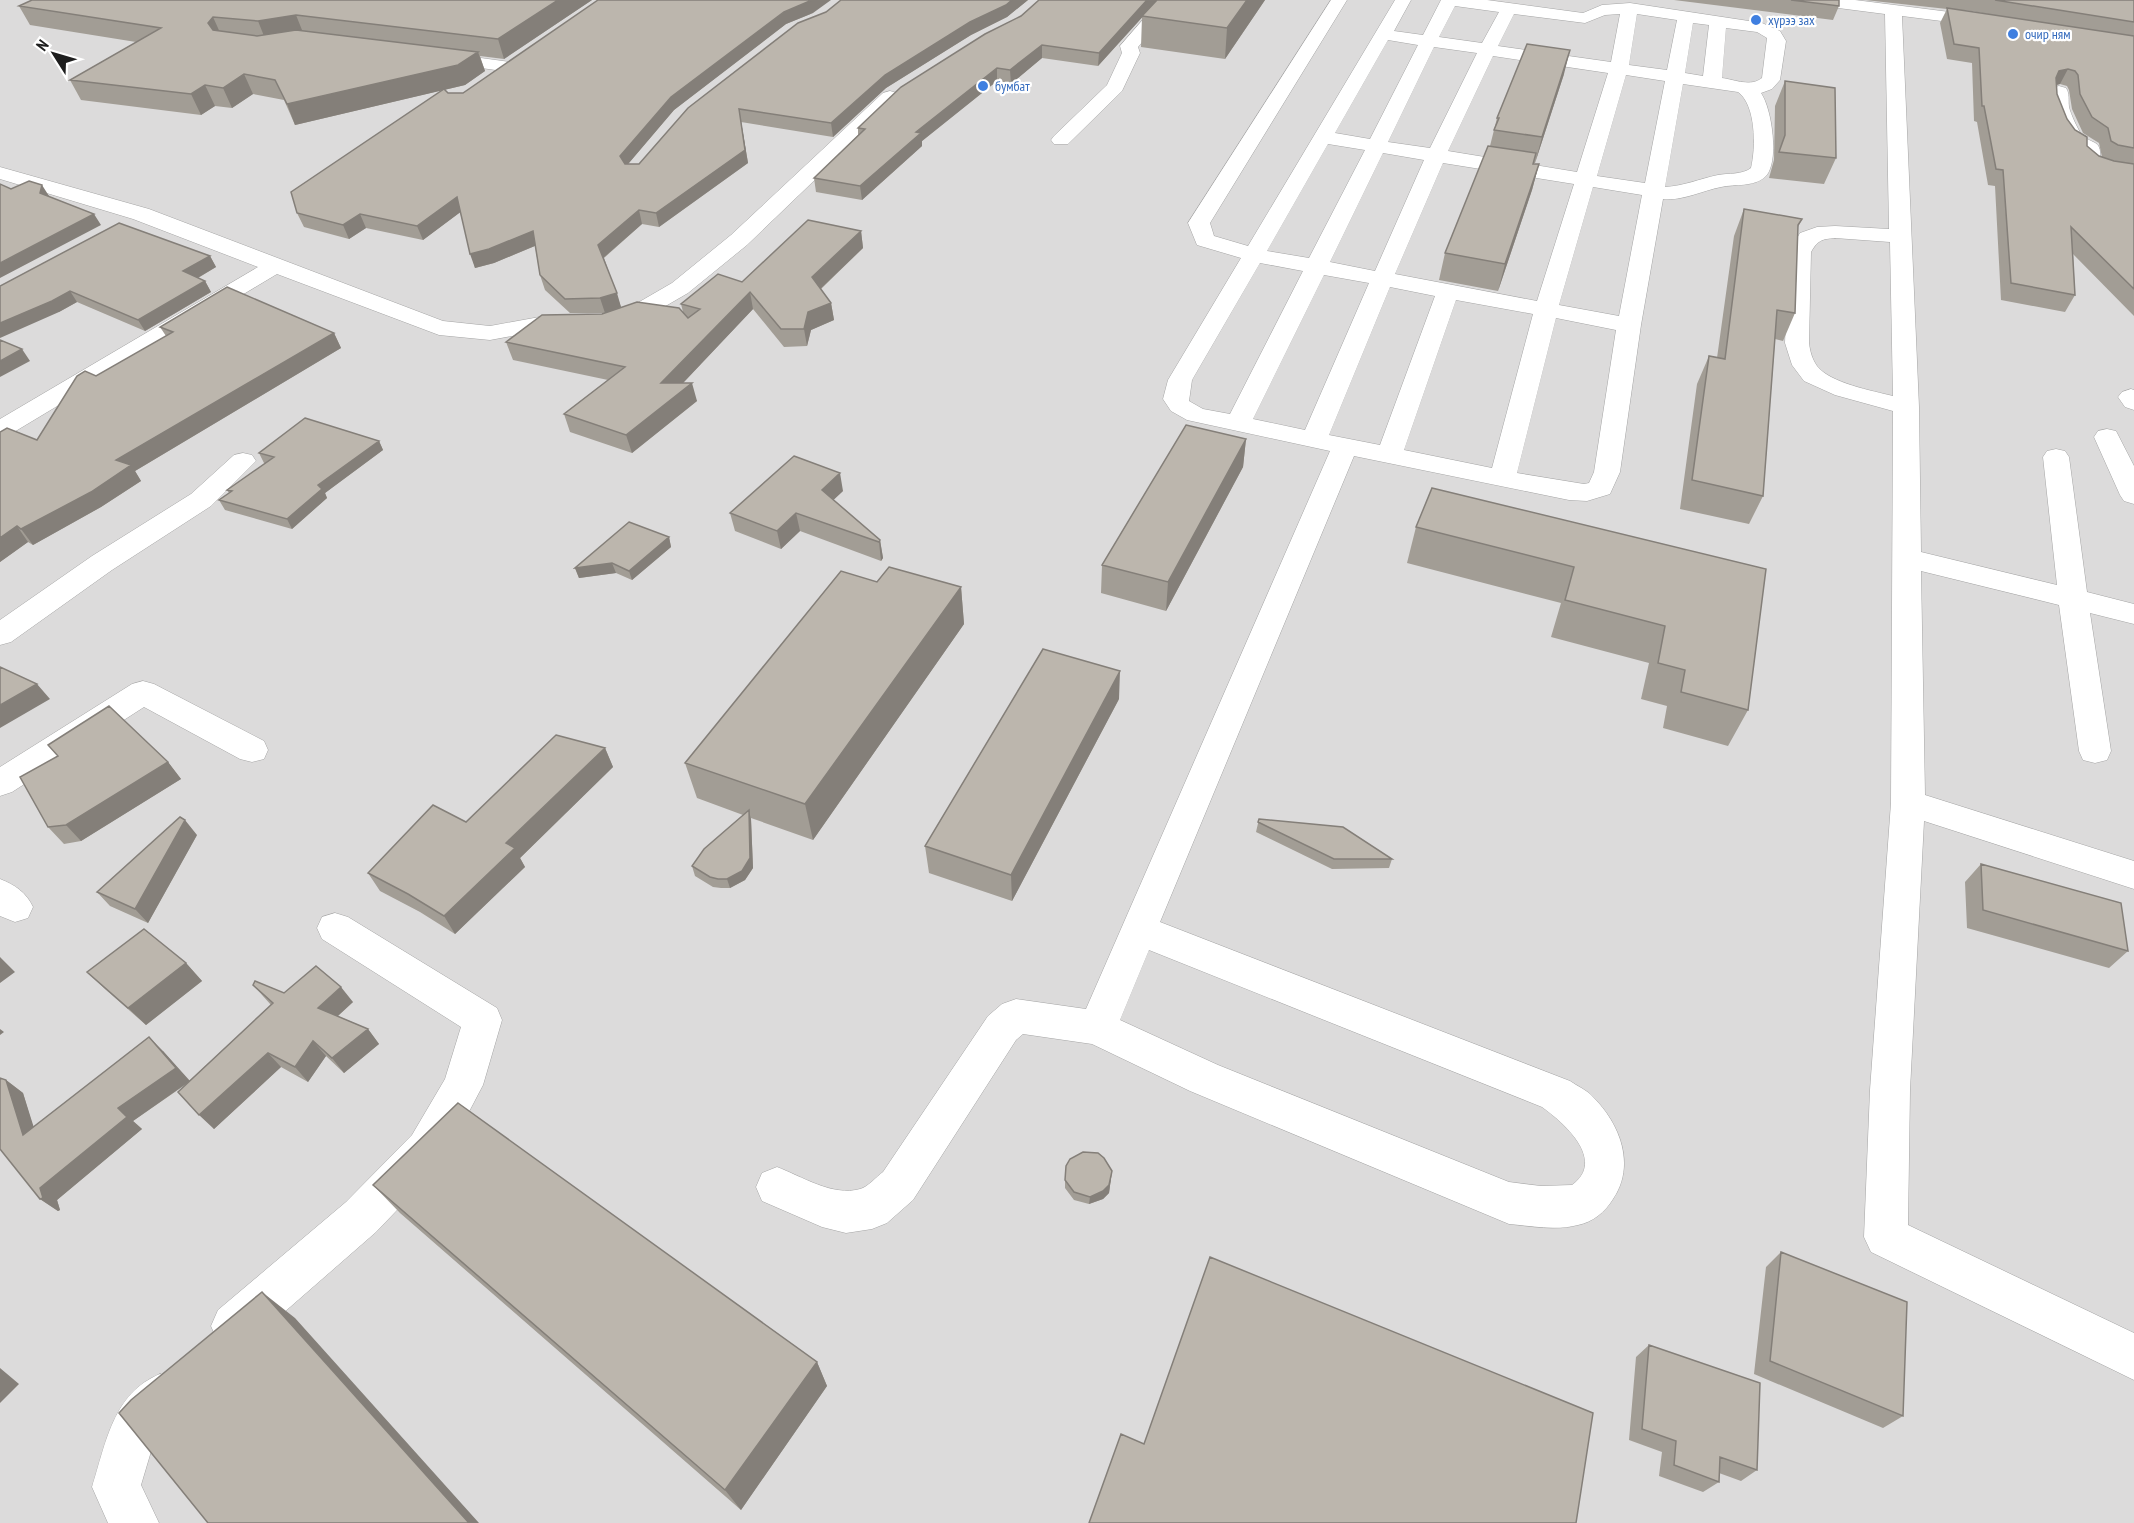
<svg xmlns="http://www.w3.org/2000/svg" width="2134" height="1523" viewBox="0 0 2134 1523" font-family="'PT Sans Narrow',sans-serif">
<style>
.residential{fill:#dcdbdb}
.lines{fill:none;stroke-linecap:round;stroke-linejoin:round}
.minor-casing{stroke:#a5a5a5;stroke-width:1}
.minor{fill:#fff;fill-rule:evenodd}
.wall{fill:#a29d95;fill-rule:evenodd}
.shaded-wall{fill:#847f79}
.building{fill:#bcb6ad;stroke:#847f79;stroke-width:1.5}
.shop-dot{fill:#3f7fe0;stroke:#fff;stroke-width:2}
.labels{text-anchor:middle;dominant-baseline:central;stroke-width:4.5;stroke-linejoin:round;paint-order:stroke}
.far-shop-label{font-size:14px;fill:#366cbe;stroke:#fff;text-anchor:start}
</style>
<rect width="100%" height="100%" fill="#efeee4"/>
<path class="residential" d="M0,0h2134v1523h-2134z"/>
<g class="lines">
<defs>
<path id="minor" d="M1160,0h17l-39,47 2,6 -18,38 -54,53h-14l-3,-4 3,-4 53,-51 15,-32 -2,-7z
M1331,0h16l-137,223 4,13 34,10 147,-246h16l-17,31 29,4 18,-35h46l96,13 19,-8 28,-2 132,20 18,8 6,10 -6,39 -8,9 -11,4c11,16 19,70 4,84 -11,10 -30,7 -44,10 -20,4 -38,14 -58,12l-22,126 -21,147 -10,22 -23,7 -18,-1 -215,-44 -194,466 410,159c7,5 17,9 23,16 27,27 43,68 20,102 -8,13 -20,23 -35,26 -22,6 -47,1 -69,-1l-319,-133 -98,-47 -69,-10 -7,6 -103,160 -26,23 -15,6 -26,4 -24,-6 -60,-26 -6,-14 6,-14 15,-6c24,9 56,30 83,22 8,-2 16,-12 23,-17l105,-156 14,-12 14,-5 70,10 244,-558 -143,-31 -16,-9 -8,-12 5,-19 73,-122 -44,-13 -9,-22zM1455,6l44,6 -17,31 -43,-6zM1514,14l71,9 20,-8 15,-1 -9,48 -113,-16zM1637,14l40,6 -10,50 -38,-5zM1693,23l16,2 -6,51 -18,-3zM1726,28l31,4 10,6 -5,40c-11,9 -26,2 -40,0zM1388,40l30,5 -48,94 -35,-6zM1434,47l43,6 -47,95 -42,-6zM1493,56l115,17 -31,99 -129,-21zM1626,75l39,6 -20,102 -48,-7zM1683,84l55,8c18,13 18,55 13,76 -9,7 -23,5 -33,7 -19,4 -34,11 -53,12zM1328,144l37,6 -56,108 -42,-7zM1383,153l41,7 -49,111 -45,-9zM1443,163l131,21 -37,117 -142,-27zM1593,187l49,8 -23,121 -60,-11zM1260,263l43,8 -73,143 -27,-5 -14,-8 3,-21zM1324,275l45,8 -64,147 -52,-11zM1390,287l45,9 -55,149 -51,-10zM1456,300l77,14 -41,154 -88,-18zM1556,318l60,12 -22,142 -5,11 -5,1 -67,-11zM1149,950l393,157c21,15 65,53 30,78l-31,1 -32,-4 -291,-117 -98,-45z
M1807,0h48l134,17 6,1 3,4 -3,4 -6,1 -87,-11 17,391 2,145 136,33 -14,-128 4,-6 9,-2 9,2 4,6 18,135 47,12v20l-44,-11 21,138 -4,9 -12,3 -12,-3 -4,-9 -20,-146 -138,-34 4,224 209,66v28l-210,-68 -14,269 -2,135 226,108v47l-263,-128 -7,-15 6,-147 21,-287 2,-392 -58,-16 -31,-14 -12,-16 -7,-22 4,-91 11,-19 17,-6 18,-1 54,3 -4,-215 -70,-9zM1835,238l55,4 3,154c-20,-5 -63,-13 -76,-30 -5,-7 -7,-15 -8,-23l2,-91c7,-12 11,-13 24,-14z
M437,52l73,10 6,1 3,4 -3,4 -6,1 -79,-11 -3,-4 3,-4z
M2059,86l7,2c4,6 2,12 3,19 2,8 8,20 12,27 9,11 21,4 19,24l8,5 26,4v12c-18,-3 -42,-2 -54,-19l1,-9c-4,-2 -10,-4 -13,-7 -10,-9 -23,-45 -16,-56z
M890,91l7,2 2,4 -2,4 -150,144 -59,48 -38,22 -35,12 -70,3 -55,10 -51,-5 -162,-61 -268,161 -9,3v-19l258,-152 -125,-48 -133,-40v-12l149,42 294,112 47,5 55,-10 60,-1 29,-10 38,-22 59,-48 152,-142z
M2131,389l3,1v20l-9,-3 -7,-10 4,-5z
M2107,429l9,2 18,35v38l-10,-3 -4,-6 -26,-58 4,-6z
M243,453l9,2 4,6 -45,45 -99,64 -101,72 -11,3v-25l92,-64 99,-62 43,-39z
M143,681l11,3 110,57 4,9 -4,9 -12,3 -12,-3 -96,-52 -132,85 -12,4v-29l132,-83z
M0,879c15,6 26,13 33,28l-5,11 -13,4 -15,-6z
M335,913l13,4 149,91 5,12 -19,65 -41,78 -66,69 -126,110 -16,7 -16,-7 -7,-16 7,-16 128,-108 66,-67 33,-56 16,-52 -139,-88 -5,-11 5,-11z
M160,1374l16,7 7,16 -7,16 -21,25 -14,47 18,38h-51l-16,-36c14,-44 21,-94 68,-113z"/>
</defs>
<use href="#minor" class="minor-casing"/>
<use href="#minor" class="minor"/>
</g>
<path class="wall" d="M592,0l-88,59 -24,-3 5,15 -20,14 -21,5 4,3h15l350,-80 -27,11 -112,86 -46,54h11l202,-164h187l-21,17 -36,18 -85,53 -53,49 -92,-15 7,41 -89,64 -17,-3 -38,34 17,49 62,5 -2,-8 61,-22 119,-51 2,17 -42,41 10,14 3,17 -23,10 -4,16 -23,1 -31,-38 -70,74 14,18 -65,52 -62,-21 -6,-18 44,-34 -95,-20 -7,-18 99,-29h-35l-25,-23 -5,-15 -5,-29 -41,17 -19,5 -15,-56 -37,28 -57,-12 -17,11 -45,-12 -7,-14 146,-123 -148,35 -11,-25 -31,-6 -21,14 -17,-2 -14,9 -120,-15 -11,-20 66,-38 -106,-17 -11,-19z
M1039,0h226l-40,59 -84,-12 1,-30 -44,49 -56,-8 -31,26 -14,-3 -75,60v5l-60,54 -46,-8 -2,-14 44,-43v-7l163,-112z
M1674,0h165v6l-6,14z
M1865,0h269v316l-61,-62 2,41 -10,17 -64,-12 -6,-114 -7,-1 -11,-63 -3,-1 -2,-58 -25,-4 -7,-36 7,-14zM1955,10l16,1 45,8zM2060,84l7,2 2,4 3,19 11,24 16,10 3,14 -3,-1 -12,-10 -20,-27 -10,-25v-9z
M1564,74l-29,89h-1l-1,1h6l-7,26 -34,101 -59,-11 6,-27 45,-107 7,-28z
M1785,81l51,77 -12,26 -55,-6 5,-18 1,-54z
M1744,209l58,10 -4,8 -3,86 -12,28 -8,-2 -12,157 -14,28 -69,-15 17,-125 12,-28 8,2 17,-122z
M210,256l6,11 -18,11 7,3 6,11 -66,39 -68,-29 -18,10 -59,-26z
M160,327l174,6 7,15 -206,123 6,10 -40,26 -68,38 -5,-3 -28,20v-130l37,8 59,-64 70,-40z
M1246,439l-3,28 -77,144 -65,-18 1,-28z
M379,441l4,9 -58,43 2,5 -35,31 -67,-19 -6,-10 10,-7 -2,-3 39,-27h-2l-5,-10z
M843,491l-10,9 47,40 3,18 -2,3 -81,-30 -19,18 -46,-18 -5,-18z
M1416,527l350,42 -18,141 -20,36 -65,-18 4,-22 -26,-7 8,-36 -98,-26 10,-34 -154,-40z
M669,537l2,10 -39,33 -16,-7 -37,5 -4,-10z
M877,582l84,5 3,37 -151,216 -62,-22 2,50 -8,12 -15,8h-9l-8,-1 -18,-11 -3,-10 51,-51 -46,-17 -12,-35z
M1119,699l-107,202 -83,-28 -4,-27z
M48,745l120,17 13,17 -100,62 -17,3 -16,-17 10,-71z
M605,748l8,19 -93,91 5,9 -70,67 -35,-22 -40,-21 -12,-18 98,-51z
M1259,819l133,40 -3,9 -57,1 -76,-37z
M197,835l-49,88 -38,-17 -13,-14z
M1981,864l147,87 -19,17 -142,-40 -2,-46z
M186,963l16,18 -56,44 -41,-36 -18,-17z
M253,985l31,8 69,9 -15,14 30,13 11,15 -35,29 -18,-17 -18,26 -27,-15 -67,62 -29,-44 -52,36 9,8 -85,71 3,10 -2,1 -18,-12 -34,-119 17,13 10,34 130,-76 26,30 82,-76z
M1112,1171l-3,22 -6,6 -14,5 -15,-4 -9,-12v-8z
M373,1185l444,177 10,24 -86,124 -341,-297z
M1781,1252l122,164 -20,12 -129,-54 12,-107z
M1649,1345l108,125 -16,11 -22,-8v9l-16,10 -44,-16 3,-24 -33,-12 7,-83z"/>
<path class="shaded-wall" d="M558,0h34l-88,59 -6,-20z
M812,0h19l-18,13 -27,11 -112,86 -51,60 -3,-14 51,-59 113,-85z
M1012,0h16l-21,17 -36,18 -85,53 -53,49 -2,-14 54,-48 85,-53z
M1147,0h11l-60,66 1,-13z
M1247,0h18l-40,59 2,-31z
M296,15l8,20 -38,6 -8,-20z
M213,17l9,20 -5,6 -9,-20z
M1042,45v13l-31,26 -1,-14z
M1570,50l-6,24 -29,89 7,-26z
M478,52l7,19 -20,14 -170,40 -8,-21z
M997,68v13l-75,60v5l-60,54 -2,-14 56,-54z
M2068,69l-8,15 -9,2 8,-15z
M244,74l9,20 -21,14 -9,-20z
M205,85l10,21 -14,9 -10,-21z
M739,109l9,54 -89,64 -3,-14z
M1539,164l-7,26 -34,101 7,-27z
M42,185l7,11 -3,8 -6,-11z
M457,197l5,14 -39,29 -6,-14z
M639,210l3,14 -40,35 -4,-14z
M94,214l7,11 -101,53v-15z
M360,214l6,14 -17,11 -6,-14z
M533,231l4,14 -43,18 -19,5 -5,-14z
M861,231l2,17 -48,46 -3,-17z
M210,256l6,11 -27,16 -6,-12z
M205,281l6,11 -66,39 -7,-11z
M70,291l7,11 -18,10 -59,26v-15z
M750,292l3,17 -87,92 -5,-18z
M617,293l4,14 -16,6 -5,-15z
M831,303l3,17 -23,10 -4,16 -3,-17 4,-17z
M334,333l7,15 -206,123 6,10 -40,26 -68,38 -12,-16 95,-69z
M22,349l8,12 -30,16v-16z
M692,383l5,18 -65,52 -6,-18z
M1246,439l-3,28 -77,144 2,-29z
M379,441l4,9 -58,43 2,5 -35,31 -5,-10 31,-34z
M840,473l3,18 -18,17 -3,-18z
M796,513l4,18 -19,18 -4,-18z
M17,526l11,16 -28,20v-24z
M669,537l2,10 -39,33 -3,-9z
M880,540l3,18 -2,3 -2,-19z
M612,563l4,10 -37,5 -4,-10z
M961,587l3,37 -151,216 -8,-36z
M1120,671l-1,28 -107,202 -1,-26z
M37,684l13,15 -50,29v-23z
M605,748l8,19 -93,91 5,9 -70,67 -11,-18 62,-73z
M168,762l13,17 -100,62 -15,-16z
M749,810l2,10 2,48 -8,12 -15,8 -3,-9z
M185,820l12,15 -49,88 -13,-14z
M0,957l15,15 -15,11z
M186,963l16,18 -56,44 -18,-17z
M341,987l12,15 -23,21 -12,-15z
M0,1029l4,3 -4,3z
M368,1029l11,15 -35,29 -12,-15z
M149,1037l14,14 27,30 -57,40 9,8 -85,71 3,10 -2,1 -18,-12v-11l78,-80z
M313,1041l13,15 -18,26 -13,-15z
M268,1053l13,14 -67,62 -15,-14z
M6,1080l17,13 17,54 -17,-12z
M1112,1171l-3,22 -6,6 -14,5 1,-7z
M262,1292l33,26 184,205h-10z
M817,1362l10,24 -86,124 -16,-20z
M0,1368l19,16 -19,19z"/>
<path class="building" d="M32,0h526l-60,39 -202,-24 -38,6 -45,-4 -5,6 5,7 44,6 39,-6 182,22 -20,13 -171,39 -12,-24 -31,-6 -21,14 -18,-3 -14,9 -121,-14 91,-52 -142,-22z
M598,0h214l-28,12 -113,85 -51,59 5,8h14l49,-56 110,-85 28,-11 15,-12h171l-6,5 -36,17 -85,53 -54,48 -92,-14 6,41 -89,63 -17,-3 -41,35 19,48 -17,5 -35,1 -25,-24 -7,-44 -44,18 -19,5 -13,-57 -40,29 -57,-12 -17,11 -46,-12 -6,-21 153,-103 4,4h15z
M1039,0h108l-48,53 -57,-8 -32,25 -13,-2 -81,64 5,1 -61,53 -46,-8 51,-49 -7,-1 43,-41 84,-53 36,-18z
M1157,0h90l-20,28 -85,-12z
M1791,0h48v6z
M1995,0h139v22z
M1947,8l187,28v112l-16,-3 -7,-4 -3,-13 -16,-11 -12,-23 -2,-19 -3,-4 -7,-2 -9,2 -3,7 1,16 10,25 8,11 12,7v9l12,10 15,5 20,3v125l-63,-62 4,68 -64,-12 -8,-113 -7,-1 -12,-63h-2l-3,-58 -25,-4z
M1527,44l43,6 -28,87 -48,-7 5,-12h-2z
M1785,81l50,7 1,70 -57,-6 6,-17z
M1488,146l48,7 -3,11h6l-34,100 -60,-11z
M29,181l13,4 -2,8 54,21 -94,49v-79l11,5z
M1744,209l58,10 -4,6 -3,88 -18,-3 -14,186 -71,-16 17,-124 16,3z
M808,220l53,11 -49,46 19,26 -23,9 -4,17h-23l-31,-37 -89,91h31l-66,52 -62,-21 61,-47 -119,-25 36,-27 60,-1 35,-12 42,6 9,10 12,-9 -19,-5 37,-30 24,8z
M119,223l91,33 -27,15 22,10 -67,39 -68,-29 -18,10 -52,22v-37z
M227,287l107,46 -218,127 15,5 -40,27 -70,37 -4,-3 -17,12v-106l7,-4 30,12 40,-64 8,-5 11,5 77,-44 -13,-5z
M0,340l22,9 -22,12z
M305,418l74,23 -61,44 4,4 -35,30 -68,-19 13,-9 -5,-1 47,-33 -15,-4z
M1186,425l60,14 -78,143 -66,-17z
M794,456l46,17 -18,17 58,50 -1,2 -83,-29 -19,18 -47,-18z
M1432,488l334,81 -18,141 -67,-18 4,-22 -27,-7 7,-37 -100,-26 9,-33 -158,-40z
M629,522l40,15 -40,34 -17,-8 -37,5z
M889,567l72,20 -156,217 -120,-41 156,-192 36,11z
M1043,649l77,22 -109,204 -86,-29z
M0,667l37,17 -37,21z
M109,706l59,56 -102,63 -18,2 -28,-50 38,-21 -10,-11z
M556,735l49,13 -99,95 9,5 -71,68 -36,-22 -40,-21 65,-68 33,17z
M749,810l1,48 -8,13 -15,8h-9l-8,-2 -18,-11 12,-17z
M180,817l5,3 -50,89 -38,-17z
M1259,819l84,8 49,32h-58l-76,-37z
M1981,864l140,39 7,48 -145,-41z
M144,929l42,34 -58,45 -41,-36z
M316,966l25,21 -23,21 50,21 -36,29 -19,-17 -18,26 -27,-14 -69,62 -21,-23 95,-89 -20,-18 2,-4 29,12z
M149,1037l27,31 -58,40 9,9 -87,71 3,10 -3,1 -40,-50v-71l6,2 17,55z
M458,1103l359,259 -92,128 -352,-305z
M1083,1152l15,1 6,5 8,13 -3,14 -6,6 -13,6 -16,-5 -9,-12 1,-14 4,-7z
M1781,1252l126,50 -4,114 -133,-55z
M1210,1257l383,156 -17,110h-487l32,-89 23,10z
M262,1292l207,231h-261l-89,-110 12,-13z
M1649,1345l111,38 -3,87 -37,-13 -1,25 -45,-17 2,-24 -34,-12z"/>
<g class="shop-dot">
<circle cx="1756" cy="20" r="6"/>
<circle cx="2013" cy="34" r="6"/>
<circle cx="983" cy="86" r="6"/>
</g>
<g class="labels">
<g class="far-shop-label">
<text x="1768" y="20">хүрээ зах</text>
<text x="2025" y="34">очир ням</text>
<text x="995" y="86">бумбат</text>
</g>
</g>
<g transform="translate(54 54) rotate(307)" stroke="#ffffff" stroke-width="4.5" paint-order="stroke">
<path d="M0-4.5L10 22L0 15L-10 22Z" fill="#1e1e1e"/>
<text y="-9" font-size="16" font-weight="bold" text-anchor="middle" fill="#1e1e1e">N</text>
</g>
</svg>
